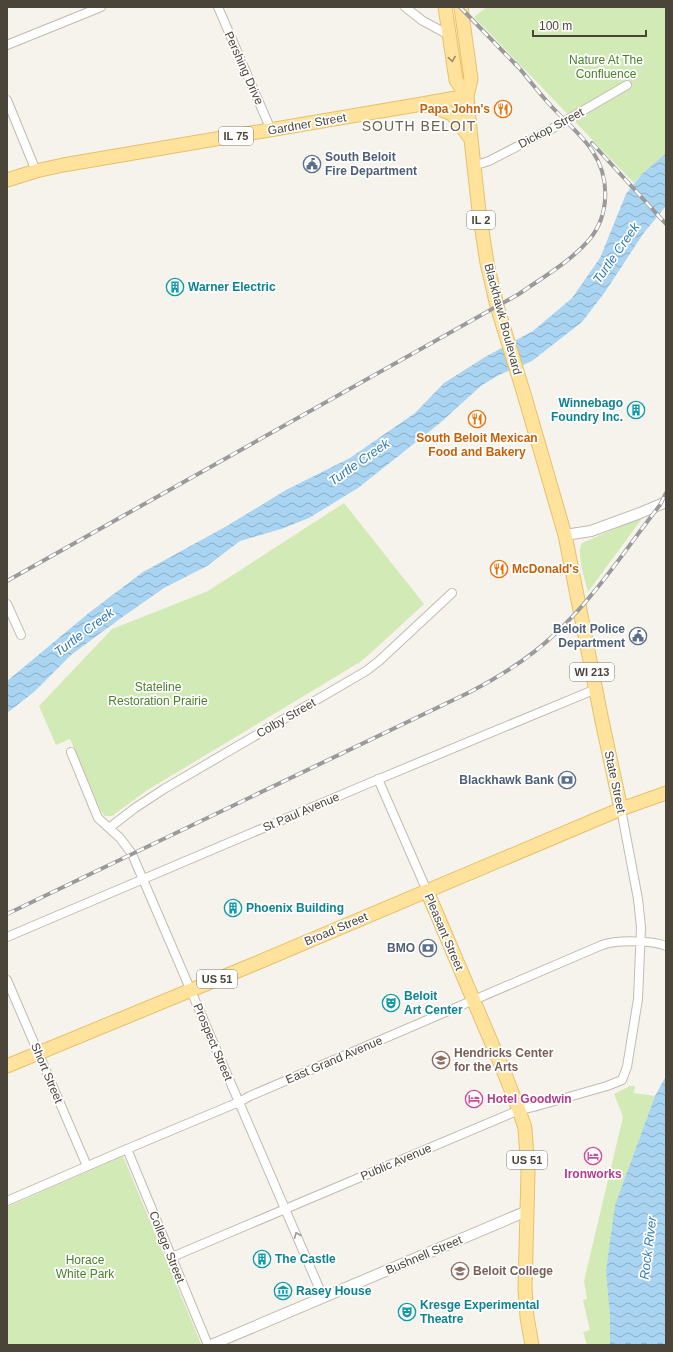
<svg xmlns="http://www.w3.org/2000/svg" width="673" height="1352" viewBox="0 0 673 1352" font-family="Helvetica,sans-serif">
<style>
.park{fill:#d2eab5}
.water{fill:url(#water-waves)}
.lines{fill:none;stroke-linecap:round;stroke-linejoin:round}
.minor-casing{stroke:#c2bbae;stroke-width:10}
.tertiary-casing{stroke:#c2bbae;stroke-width:12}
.primary-casing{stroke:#e6c16a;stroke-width:15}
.minor{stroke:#fff;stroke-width:8}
.tertiary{stroke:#fff;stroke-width:10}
.primary{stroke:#ffe39c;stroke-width:13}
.rail-casing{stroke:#9a9a9a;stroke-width:4}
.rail{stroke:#fff;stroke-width:2.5;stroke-dasharray:8;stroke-linecap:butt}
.oneway{stroke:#9c8c66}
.oneway2{stroke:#9c9892}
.labels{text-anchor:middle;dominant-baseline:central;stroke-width:3.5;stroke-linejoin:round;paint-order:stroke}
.shield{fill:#fff;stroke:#817c74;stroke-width:1}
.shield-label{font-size:11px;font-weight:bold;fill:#4b4439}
.park-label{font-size:12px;fill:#4a7f2a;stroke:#fff}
.street-label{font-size:12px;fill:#4b4439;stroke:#fff}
.food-label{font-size:12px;font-weight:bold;fill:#c56008;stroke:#fff;text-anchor:end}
.service-label{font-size:12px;font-weight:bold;fill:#4e5e75;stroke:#fff;text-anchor:end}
.culture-label{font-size:12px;font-weight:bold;fill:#0d838f;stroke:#fff;text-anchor:start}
.education-label{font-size:12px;font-weight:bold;fill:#785e54;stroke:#fff;text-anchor:start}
.hotel-label{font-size:12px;font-weight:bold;fill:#b23c85;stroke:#fff;text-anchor:start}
.water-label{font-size:13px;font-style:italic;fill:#2e7ab2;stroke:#fff}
.quarter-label{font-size:14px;letter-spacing:1px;fill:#6e6250;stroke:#fff}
</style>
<defs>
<pattern id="water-waves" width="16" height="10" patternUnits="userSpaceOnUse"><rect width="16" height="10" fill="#a9d4f2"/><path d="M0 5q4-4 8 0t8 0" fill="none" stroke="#8caec5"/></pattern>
</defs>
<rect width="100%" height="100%" fill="#f6f3ec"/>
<path class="park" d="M487,7h179v146l-24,21 -8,9 -160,-166z
M344,503l80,101 -50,46 -14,12 -214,129 -34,25h-7l-4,-5 -31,-72 -14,6 -17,-39 73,-77 96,-38z
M644,516l-56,76c-3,-11 -12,-39 -6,-49z
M630,1086h5l-1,7 21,3 -40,109 -5,140h-23l-4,-13 7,-2 -7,-30 4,-1 -3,-18 39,-164 -9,-23z
M123,1156l78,188 -3,1h-191v-138z"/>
<path class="water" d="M666,153v53l-23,28 -38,58 -23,30 -50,39 -33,14 -17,10 -42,38 -82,65 -49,30 -28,11 -41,12 -33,25 -43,22 -43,30 -50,37 -37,37 -27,21v-32l83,-69 53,-40 82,-45 61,-37 64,-32 65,-45 29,-30 41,-26 48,-26 39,-33 28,-40 26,-64 16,-20z
M666,1076v269h-56v-30l-4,-44 9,-66 40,-109z"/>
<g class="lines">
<defs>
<path id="minor" d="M218,7l53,123
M405,7l18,14 26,14
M7,45l94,-38
M7,100l29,71
M473,166l16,-5 64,-33 74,-43
M7,604l14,31
M71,752l27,66 22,20 12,16 191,443
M378,779l49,112
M109,828l26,-20 29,-19 202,-118 13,-10 73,-68
M7,937l360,-153 229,-95
M7,980l80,186
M127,1149l81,196
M7,1201l120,-52 112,-47 11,-6 352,-151c14,-5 50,-5 64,1
M172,1257l347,-147 18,-4 70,-20 15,-6 5,-13 11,-68 3,-72 -3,-28 -17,-90"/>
<path id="tertiary" d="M565,535l26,-4 49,-18 26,-11
M211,1345l316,-134"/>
<path id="primary" d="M445,7l11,73 11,16
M461,7l10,72 -4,17 4,43 8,72 8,52 10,43 27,88 41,141 37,186 19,88
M426,105l19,6 7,3 19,25
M7,180l29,-9 27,-6 359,-61 45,-8
M427,891l77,181 15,38 6,18 3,45 -3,115 2,29 5,28
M7,1066l245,-101 369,-156 45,-16"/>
</defs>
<use href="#minor" class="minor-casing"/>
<use href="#tertiary" class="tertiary-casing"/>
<use href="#primary" class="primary-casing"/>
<use href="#minor" class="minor"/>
<use href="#tertiary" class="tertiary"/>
<use href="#primary" class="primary"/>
<defs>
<path id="rail" d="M460,7l58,60
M592,143l74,81
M7,581l512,-287c24,-17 51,-32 70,-54 21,-25 21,-62 4,-88 -9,-15 -29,-32 -41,-45 -13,-14 -25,-30 -37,-44
M7,914l463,-222c31,-16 60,-34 86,-59 39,-36 71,-86 104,-128l6,-12"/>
</defs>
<use href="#rail" class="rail-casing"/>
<use href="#rail" class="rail"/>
</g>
<defs><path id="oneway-chevron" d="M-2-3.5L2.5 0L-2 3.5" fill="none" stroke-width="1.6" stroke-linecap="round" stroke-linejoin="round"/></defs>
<use class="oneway" href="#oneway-chevron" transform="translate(452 59) rotate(81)"/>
<use class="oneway2" href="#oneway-chevron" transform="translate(297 1235) rotate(-113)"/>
<defs>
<symbol id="restaurant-ring" viewBox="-11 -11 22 22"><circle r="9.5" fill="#fff" stroke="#e8710a" stroke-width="1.5"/><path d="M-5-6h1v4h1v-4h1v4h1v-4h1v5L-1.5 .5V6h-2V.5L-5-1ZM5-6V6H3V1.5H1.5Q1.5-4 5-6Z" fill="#e8710a"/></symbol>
<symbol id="civic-ring" viewBox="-11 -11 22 22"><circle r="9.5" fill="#fff" stroke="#5c6f8a" stroke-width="1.5"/><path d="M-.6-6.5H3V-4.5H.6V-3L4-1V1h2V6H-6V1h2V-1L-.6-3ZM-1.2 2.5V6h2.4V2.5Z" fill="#5c6f8a"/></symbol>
<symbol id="building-ring" viewBox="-11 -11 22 22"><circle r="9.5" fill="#fff" stroke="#0f9aa8" stroke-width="1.5"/><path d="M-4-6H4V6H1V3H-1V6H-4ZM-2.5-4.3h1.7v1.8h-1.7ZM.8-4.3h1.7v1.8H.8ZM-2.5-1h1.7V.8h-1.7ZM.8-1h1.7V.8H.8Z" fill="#0f9aa8"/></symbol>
<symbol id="bank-ring" viewBox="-11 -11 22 22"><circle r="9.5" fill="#fff" stroke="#5c6f8a" stroke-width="1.5"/><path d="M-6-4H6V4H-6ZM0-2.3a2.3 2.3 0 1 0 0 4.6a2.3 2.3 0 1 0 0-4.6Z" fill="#5c6f8a"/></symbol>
<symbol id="theatre-ring" viewBox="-11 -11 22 22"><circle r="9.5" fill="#fff" stroke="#0f9aa8" stroke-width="1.5"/><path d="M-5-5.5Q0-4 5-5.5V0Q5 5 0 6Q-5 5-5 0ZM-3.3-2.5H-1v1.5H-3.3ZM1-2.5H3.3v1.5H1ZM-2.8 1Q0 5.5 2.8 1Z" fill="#0f9aa8"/></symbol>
<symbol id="university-ring" viewBox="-11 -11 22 22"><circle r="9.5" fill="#fff" stroke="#8d6e63" stroke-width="1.5"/><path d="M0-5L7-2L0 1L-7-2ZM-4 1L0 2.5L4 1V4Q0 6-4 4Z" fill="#8d6e63"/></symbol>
<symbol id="hotel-ring" viewBox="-11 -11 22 22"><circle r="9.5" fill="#fff" stroke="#d1479c" stroke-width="1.5"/><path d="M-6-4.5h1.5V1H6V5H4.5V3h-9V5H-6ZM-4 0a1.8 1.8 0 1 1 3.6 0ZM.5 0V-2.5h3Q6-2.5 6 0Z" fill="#d1479c"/></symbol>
<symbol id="museum-ring" viewBox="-11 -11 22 22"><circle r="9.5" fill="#fff" stroke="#0f9aa8" stroke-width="1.5"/><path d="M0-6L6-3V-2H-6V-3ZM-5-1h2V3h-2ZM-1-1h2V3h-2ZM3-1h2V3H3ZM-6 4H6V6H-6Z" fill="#0f9aa8"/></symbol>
</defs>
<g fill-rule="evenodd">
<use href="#restaurant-ring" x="493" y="99" width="20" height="20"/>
<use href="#civic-ring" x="302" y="154" width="20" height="20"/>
<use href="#building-ring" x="165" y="277" width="20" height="20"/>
<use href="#building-ring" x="626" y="400" width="20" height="20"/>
<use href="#restaurant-ring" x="467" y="409" width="20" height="20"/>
<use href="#restaurant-ring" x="489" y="559" width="20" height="20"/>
<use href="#civic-ring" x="628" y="626" width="20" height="20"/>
<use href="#bank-ring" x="557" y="770" width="20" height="20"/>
<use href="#building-ring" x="223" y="898" width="20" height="20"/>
<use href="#bank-ring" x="418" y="938" width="20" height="20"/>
<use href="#theatre-ring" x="381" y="993" width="20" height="20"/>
<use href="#university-ring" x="431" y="1050" width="20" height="20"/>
<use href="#hotel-ring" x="464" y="1089" width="20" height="20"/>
<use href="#hotel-ring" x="583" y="1146" width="20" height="20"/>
<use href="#building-ring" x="252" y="1249" width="20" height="20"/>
<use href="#university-ring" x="450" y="1261" width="20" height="20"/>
<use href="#museum-ring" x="273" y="1281" width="20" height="20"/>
<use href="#theatre-ring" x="397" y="1302" width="20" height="20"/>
</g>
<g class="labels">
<g class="shield">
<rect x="219" y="127" width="34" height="18" rx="3"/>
<rect x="467" y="211" width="28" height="18" rx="3"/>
<rect x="570" y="663" width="44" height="18" rx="3"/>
<rect x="197" y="970" width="40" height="18" rx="3"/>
<rect x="507" y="1151" width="40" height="18" rx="3"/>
</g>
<g class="shield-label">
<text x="236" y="136">IL 75</text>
<text x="481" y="220">IL 2</text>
<text x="592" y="672">WI 213</text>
<text x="217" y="979">US 51</text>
<text x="527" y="1160">US 51</text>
</g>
<g class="park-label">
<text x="606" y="60">Nature At The<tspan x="606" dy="14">Confluence</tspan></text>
<text x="158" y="687">Stateline<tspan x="158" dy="14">Restoration Prairie</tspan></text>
<text x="85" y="1260">Horace<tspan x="85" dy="14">White Park</tspan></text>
</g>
<g class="street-label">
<text transform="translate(244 68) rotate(66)">Pershing Drive</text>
<text transform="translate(307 124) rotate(-10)">Gardner Street</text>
<text transform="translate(551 128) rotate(-28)">Dickop Street</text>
<text transform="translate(503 319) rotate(75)">Blackhawk Boulevard</text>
<text transform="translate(286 718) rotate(-30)">Colby Street</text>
<text transform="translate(615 782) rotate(78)">State Street</text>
<text transform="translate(301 812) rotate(-23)">St Paul Avenue</text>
<text transform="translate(336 929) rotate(-23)">Broad Street</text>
<text transform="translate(444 932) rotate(67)">Pleasant Street</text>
<text transform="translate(213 1042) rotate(67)">Prospect Street</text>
<text transform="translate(334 1060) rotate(-23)">East Grand Avenue</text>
<text transform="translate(47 1073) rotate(67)">Short Street</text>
<text transform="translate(396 1162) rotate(-23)">Public Avenue</text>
<text transform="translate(167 1247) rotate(68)">College Street</text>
<text transform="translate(424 1255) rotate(-23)">Bushnell Street</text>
</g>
<g class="food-label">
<text x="490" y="109">Papa John's</text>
<text x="477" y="438" text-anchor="middle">South Beloit Mexican<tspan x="477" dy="14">Food and Bakery</tspan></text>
<text x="512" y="569" text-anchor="start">McDonald's</text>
</g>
<g class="service-label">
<text x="325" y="157" text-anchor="start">South Beloit<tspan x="325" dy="14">Fire Department</tspan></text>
<text x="625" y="629">Beloit Police<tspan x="625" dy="14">Department</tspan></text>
<text x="554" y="780">Blackhawk Bank</text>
<text x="415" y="948">BMO</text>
</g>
<g class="culture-label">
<text x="188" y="287">Warner Electric</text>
<text x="623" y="403" text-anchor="end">Winnebago<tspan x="623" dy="14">Foundry Inc.</tspan></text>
<text x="246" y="908">Phoenix Building</text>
<text x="404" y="996">Beloit<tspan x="404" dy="14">Art Center</tspan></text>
<text x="275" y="1259">The Castle</text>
<text x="296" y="1291">Rasey House</text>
<text x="420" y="1305">Kresge Experimental<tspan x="420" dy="14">Theatre</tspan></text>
</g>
<g class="education-label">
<text x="454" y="1053">Hendricks Center<tspan x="454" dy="14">for the Arts</tspan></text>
<text x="473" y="1271">Beloit College</text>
</g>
<g class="hotel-label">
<text x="487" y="1099">Hotel Goodwin</text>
<text x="593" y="1174" text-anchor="middle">Ironworks</text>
</g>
<g class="water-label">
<text transform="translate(616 253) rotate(-55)">Turtle Creek</text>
<text transform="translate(359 462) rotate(-35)">Turtle Creek</text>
<text transform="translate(84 632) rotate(-37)">Turtle Creek</text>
<text transform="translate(648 1248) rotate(-83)">Rock River</text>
</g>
<g class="quarter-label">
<text x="419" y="126">SOUTH BELOIT</text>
</g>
</g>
<rect width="673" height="1352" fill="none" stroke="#4b4439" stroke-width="16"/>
<path d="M533 30v6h113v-6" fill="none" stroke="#4b4439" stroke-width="2"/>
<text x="539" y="30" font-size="12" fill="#4b4439" stroke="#ffffff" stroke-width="3" paint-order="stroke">100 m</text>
</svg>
